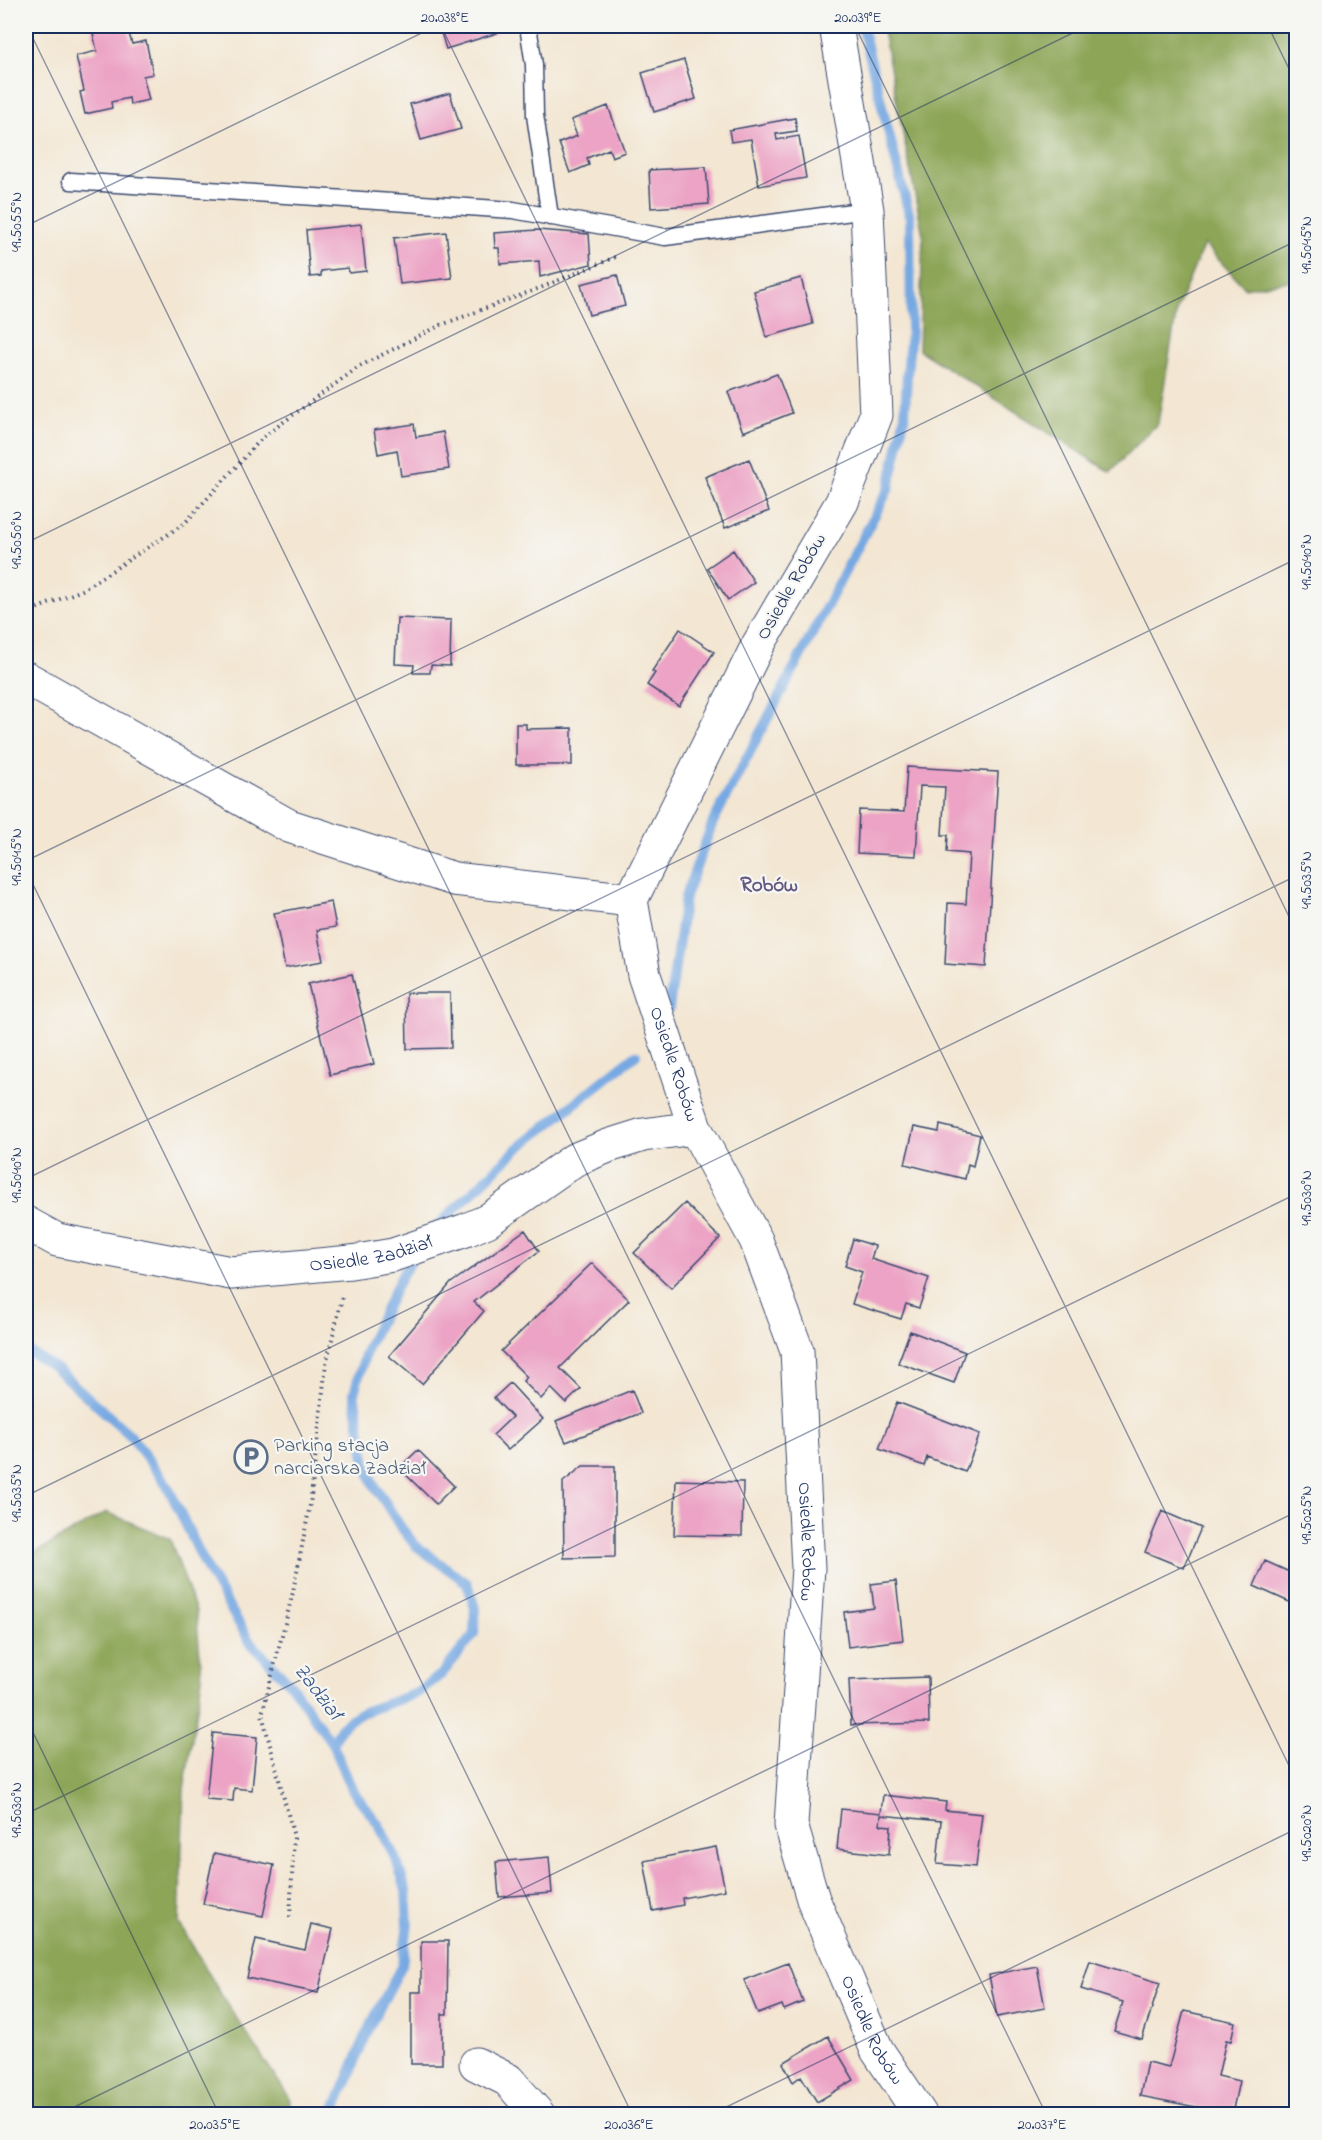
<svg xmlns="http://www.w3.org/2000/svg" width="1322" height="2140" viewBox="0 0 1322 2140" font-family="'Indie Flower',sans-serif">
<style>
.forest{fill:#8ca556;stroke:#546a5a;stroke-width:1.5}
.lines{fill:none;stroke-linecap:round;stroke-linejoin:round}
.stream{stroke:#76a8e2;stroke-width:10}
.building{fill:#eca3c5}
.service-casing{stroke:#3b4a6f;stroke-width:19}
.minor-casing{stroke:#3b4a6f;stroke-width:35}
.path{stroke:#3b4a6f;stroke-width:4;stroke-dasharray:1.5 4.5;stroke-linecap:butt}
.service{stroke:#fff;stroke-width:16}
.minor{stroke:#fff;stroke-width:33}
.ticks{fill:none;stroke:#1b2f5e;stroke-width:1.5;stroke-opacity:0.45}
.labels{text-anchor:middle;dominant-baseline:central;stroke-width:4.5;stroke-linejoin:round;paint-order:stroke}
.street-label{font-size:20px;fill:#1b2f5e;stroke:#f6f6f2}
.service-label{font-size:20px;fill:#4e5e75;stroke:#f6f6f2;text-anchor:start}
.neighbourhood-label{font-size:21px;font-weight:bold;fill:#645882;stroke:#f6f6f2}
.water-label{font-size:21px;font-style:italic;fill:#365386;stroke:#f6f6f2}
.neatline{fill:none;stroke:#1b2f5e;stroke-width:2}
.ticks-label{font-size:15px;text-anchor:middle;fill:#1b2f5e}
</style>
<rect width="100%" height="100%" fill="#f6f6f2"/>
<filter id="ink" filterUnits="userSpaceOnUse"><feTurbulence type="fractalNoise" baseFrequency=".0167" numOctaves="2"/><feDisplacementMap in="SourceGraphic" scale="12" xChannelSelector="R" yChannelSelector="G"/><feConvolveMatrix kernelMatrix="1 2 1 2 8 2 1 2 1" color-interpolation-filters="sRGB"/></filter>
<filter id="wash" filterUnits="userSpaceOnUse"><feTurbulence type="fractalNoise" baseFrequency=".008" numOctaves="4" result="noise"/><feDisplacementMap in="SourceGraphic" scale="24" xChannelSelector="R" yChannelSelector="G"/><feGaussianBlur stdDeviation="1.35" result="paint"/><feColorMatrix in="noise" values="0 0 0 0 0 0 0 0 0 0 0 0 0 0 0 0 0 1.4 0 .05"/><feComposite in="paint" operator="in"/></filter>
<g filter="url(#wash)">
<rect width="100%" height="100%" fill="#f3e6d2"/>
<path class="forest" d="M882,26h414v254l-51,8 -41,-44 -27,65 -19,114 -48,49 -191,-122 4,-115z
M106,1512l64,27 26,72 6,67 -18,112 -5,133 46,78 64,96 3,17h-266v-556z"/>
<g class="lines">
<path class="stream" d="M669,1008l16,-111 28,-75 176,-334 16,-73 2,-40 4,-45 -1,-112 -48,-192
M432,1231l84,-81 120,-95
M26,1350l28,17 76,68 37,50 41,86 42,71 41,43 42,60 20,46 26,34 18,37 9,28 2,34 -6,41 -33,63 -36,86
M333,1745l8,-18 17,-13 59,-21 25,-19 32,-40 1,-26 -8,-25 -52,-38 -15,-19 -27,-43 -7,-19 -12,-71 13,-45 35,-73 13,-19"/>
</g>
<g id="blocks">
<path class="building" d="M106,26h21l5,18 14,-3 7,33 -10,2 6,24 -19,4 -1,-6 -18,4 1,6 -27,6 -5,-22 4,-1 -8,-35 21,-5 -5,-22z
M439,26h55l3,7 -51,16z
M684,60l12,39 -42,13 -12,-39z
M450,93l11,36 -40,11 -11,-36z
M608,106l17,46 -13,5 -3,-8 -22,9 2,7 -19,8 -11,-30 18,-7 -6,-16z
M795,118l2,13 -21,3 1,6 22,-4 7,42 -47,8 -8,-47 -20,3 -2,-12z
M706,167l3,37 -58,4 -2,-38z
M361,224l5,47 -17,2 -1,-5 -27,3v5l-11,1 -4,-47z
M537,230l52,4 2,30 -51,13 -1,-16 -39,3 -1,-16h-4l-1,-15z
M446,232l6,46 -52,6 -6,-46z
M617,275l8,31 -36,9 -8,-31z
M801,278l12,46 -47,13 -12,-46z
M777,374l15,39 -49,19 -15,-40z
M414,424l2,13 27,-5 6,37 -48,7 -4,-26 -19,4 -4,-24z
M749,459l20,52 -44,17 -20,-51z
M733,550l21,32 -26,18 -21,-32z
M397,618l54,2 -1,46 -19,-1 -1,8h-17l1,-8 -19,-1z
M680,629l34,23 -35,54 -32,-21 8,-12 -3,-2z
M516,724h10v5l46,-1v37h-56z
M907,767l91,5 -12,195 -41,-3 3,-61 18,1 3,-50 -22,-2 1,-17h-6l3,-48 -25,-1 -4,70 -59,-3 2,-43 45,2z
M331,902l5,25 -19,3 6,31 -38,7 -11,-55z
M352,974l22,90 -44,11 -22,-91z
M406,993h44l1,55 -44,1z
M940,1125l40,10 -7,31 -5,-2 -3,15 -60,-15 9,-37 25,5z
M685,1203l35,35 -49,50 -37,-35z
M525,1230l14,21 -65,51 10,9 -62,73 -33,-28 62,-73z
M853,1239l22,7 -4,13 58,19 -10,30 -13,-4 -5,15 -49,-15 10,-32 -17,-6z
M592,1263l37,37 -69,68 21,21 -15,14 -15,-15 -10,11 -18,-18 4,-4 -26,-26z
M910,1331l55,21 -11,31 -56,-20z
M510,1383l33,36 -35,31 -15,-15 19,-18 -18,-19z
M632,1390l9,23 -75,29 -10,-21z
M897,1402l83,32 -15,38 -38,-15 -3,9 -45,-17z
M418,1450l36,36 -18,18 -37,-36z
M583,1466h32v91l-51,1 -1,-76z
M676,1480l67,2 -1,54 -68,-1z
M1162,1511l39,17 -17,40 -39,-16z
M1265,1561l31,14v30l-42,-19z
M896,1581l7,59 -55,7 -4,-35 30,-4 -3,-24z
M928,1677l1,46 -78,2 -2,-45z
M213,1733l44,4 -5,53 -18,-2 -1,13 -27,-2z
M883,1795l63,7 -1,8 37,4 -6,53 -39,-3 4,-43 -60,-6 -1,10 11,1 -2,29 -52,-6 4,-40 40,4z
M716,1847l9,43 -43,8 1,7 -30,6 -9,-50z
M214,1853l60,12 -11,51 -60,-12z
M549,1857l3,36 -53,4 -3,-35z
M311,1924l22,5 -15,64 -71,-15 9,-39 49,11z
M421,1941h27l-1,73h-5v50h-31v-72h10z
M1090,1961l70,22 -18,56 -28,-8 9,-29 -42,-13z
M788,1963l15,39 -19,8 -2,-5 -24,9 -14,-34z
M1037,1966l8,42 -48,9 -8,-42z
M1184,2011l51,11 -4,19 -5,-1 -8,36 21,5 -7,33 -92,-18 7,-34 22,5z
M828,2036l26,44 -37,22 -16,-26 -8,6 -10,-19z"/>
</g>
</g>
<g filter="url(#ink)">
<use href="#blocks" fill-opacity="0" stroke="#3b4a6f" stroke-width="1.5"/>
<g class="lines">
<defs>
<path id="service" d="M528,26l6,39 1,50 15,102
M71,181l442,29 152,27 202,-27"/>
<g id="minor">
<path id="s1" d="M836,26l31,184 9,205 -34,87 -84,143 -127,255 13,75 51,153 61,112 41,111 11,217 -17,257 22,74 64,151 43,64"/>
<path d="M26,678l263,148 165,53 177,21"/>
<path id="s2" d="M26,1223l31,17 174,33 120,-11 42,-7 73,-25 21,-9 87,-61 34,-14 35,-11 52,-7"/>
<path d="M476,2064l32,16 30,34"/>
</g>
</defs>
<use href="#service" class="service-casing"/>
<use href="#minor" class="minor-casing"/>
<path class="path" d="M26,613l56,-23 102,-66 79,-87 97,-71 81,-41 99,-37 78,-32
M290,1917l4,-80 -32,-123 31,-122 17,-87 16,-141 16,-66"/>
<use href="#service" class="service"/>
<use href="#minor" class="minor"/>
</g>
</g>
<path class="ticks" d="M27,26l1019,2088M441,26l855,1754M855,26l441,905M1268,26l28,57M26,226l410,-200M26,543l1061,-517M26,861l1270,-620M26,870l606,1244M26,1179l1270,-620M26,1496l1270,-620M26,1718l193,396M26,1814l1270,-620M60,2114l1236,-602M712,2114l584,-285"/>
<defs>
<symbol id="parking-ring" viewBox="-11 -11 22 22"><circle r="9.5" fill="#f6f6f2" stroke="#5c6f8a" stroke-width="1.5"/><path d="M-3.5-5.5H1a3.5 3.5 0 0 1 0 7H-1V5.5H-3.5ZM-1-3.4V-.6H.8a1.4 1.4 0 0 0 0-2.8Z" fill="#5c6f8a"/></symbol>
</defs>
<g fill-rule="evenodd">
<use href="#parking-ring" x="232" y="1438" width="38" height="38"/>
</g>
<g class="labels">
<g class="street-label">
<text transform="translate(792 587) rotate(-60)">Osiedle Robów</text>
<text stroke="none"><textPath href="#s1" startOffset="1106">Osiedle Robów</textPath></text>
<text stroke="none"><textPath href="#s2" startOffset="354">Osiedle Zadział</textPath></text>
<text stroke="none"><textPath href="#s1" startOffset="1610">Osiedle Robów</textPath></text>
<text stroke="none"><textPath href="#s1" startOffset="2115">Osiedle Robów</textPath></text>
</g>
<g class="service-label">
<text x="274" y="1446">Parking stacja<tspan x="274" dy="23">narciarska Zadział</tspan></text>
</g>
<g class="neighbourhood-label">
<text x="769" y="886">Robów</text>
</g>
<g class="water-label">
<text transform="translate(317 1692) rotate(53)">Zadział</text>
</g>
</g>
<rect width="1322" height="2140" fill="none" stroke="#f6f6f2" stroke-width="66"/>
<rect x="33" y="33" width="1256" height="2074" class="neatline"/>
<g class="ticks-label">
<text x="445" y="22">20.038°E</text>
<text x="858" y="22">20.039°E</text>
<text transform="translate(16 222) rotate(-90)" y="5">49.5055°N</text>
<text transform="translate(1306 245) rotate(-90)" y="5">49.5045°N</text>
<text transform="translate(16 540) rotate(-90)" y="5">49.5050°N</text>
<text transform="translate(1306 562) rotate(-90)" y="5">49.5040°N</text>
<text transform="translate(16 857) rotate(-90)" y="5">49.5045°N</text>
<text transform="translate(1306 880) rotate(-90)" y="5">49.5035°N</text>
<text transform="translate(16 1175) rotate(-90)" y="5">49.5040°N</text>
<text transform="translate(1306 1198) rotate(-90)" y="5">49.5030°N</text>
<text transform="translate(16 1493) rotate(-90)" y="5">49.5035°N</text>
<text transform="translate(1306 1515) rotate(-90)" y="5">49.5025°N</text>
<text transform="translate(16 1810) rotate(-90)" y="5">49.5030°N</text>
<text transform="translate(1306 1833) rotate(-90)" y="5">49.5020°N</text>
<text x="215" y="2129">20.035°E</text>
<text x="629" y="2129">20.036°E</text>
<text x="1042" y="2129">20.037°E</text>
</g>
</svg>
